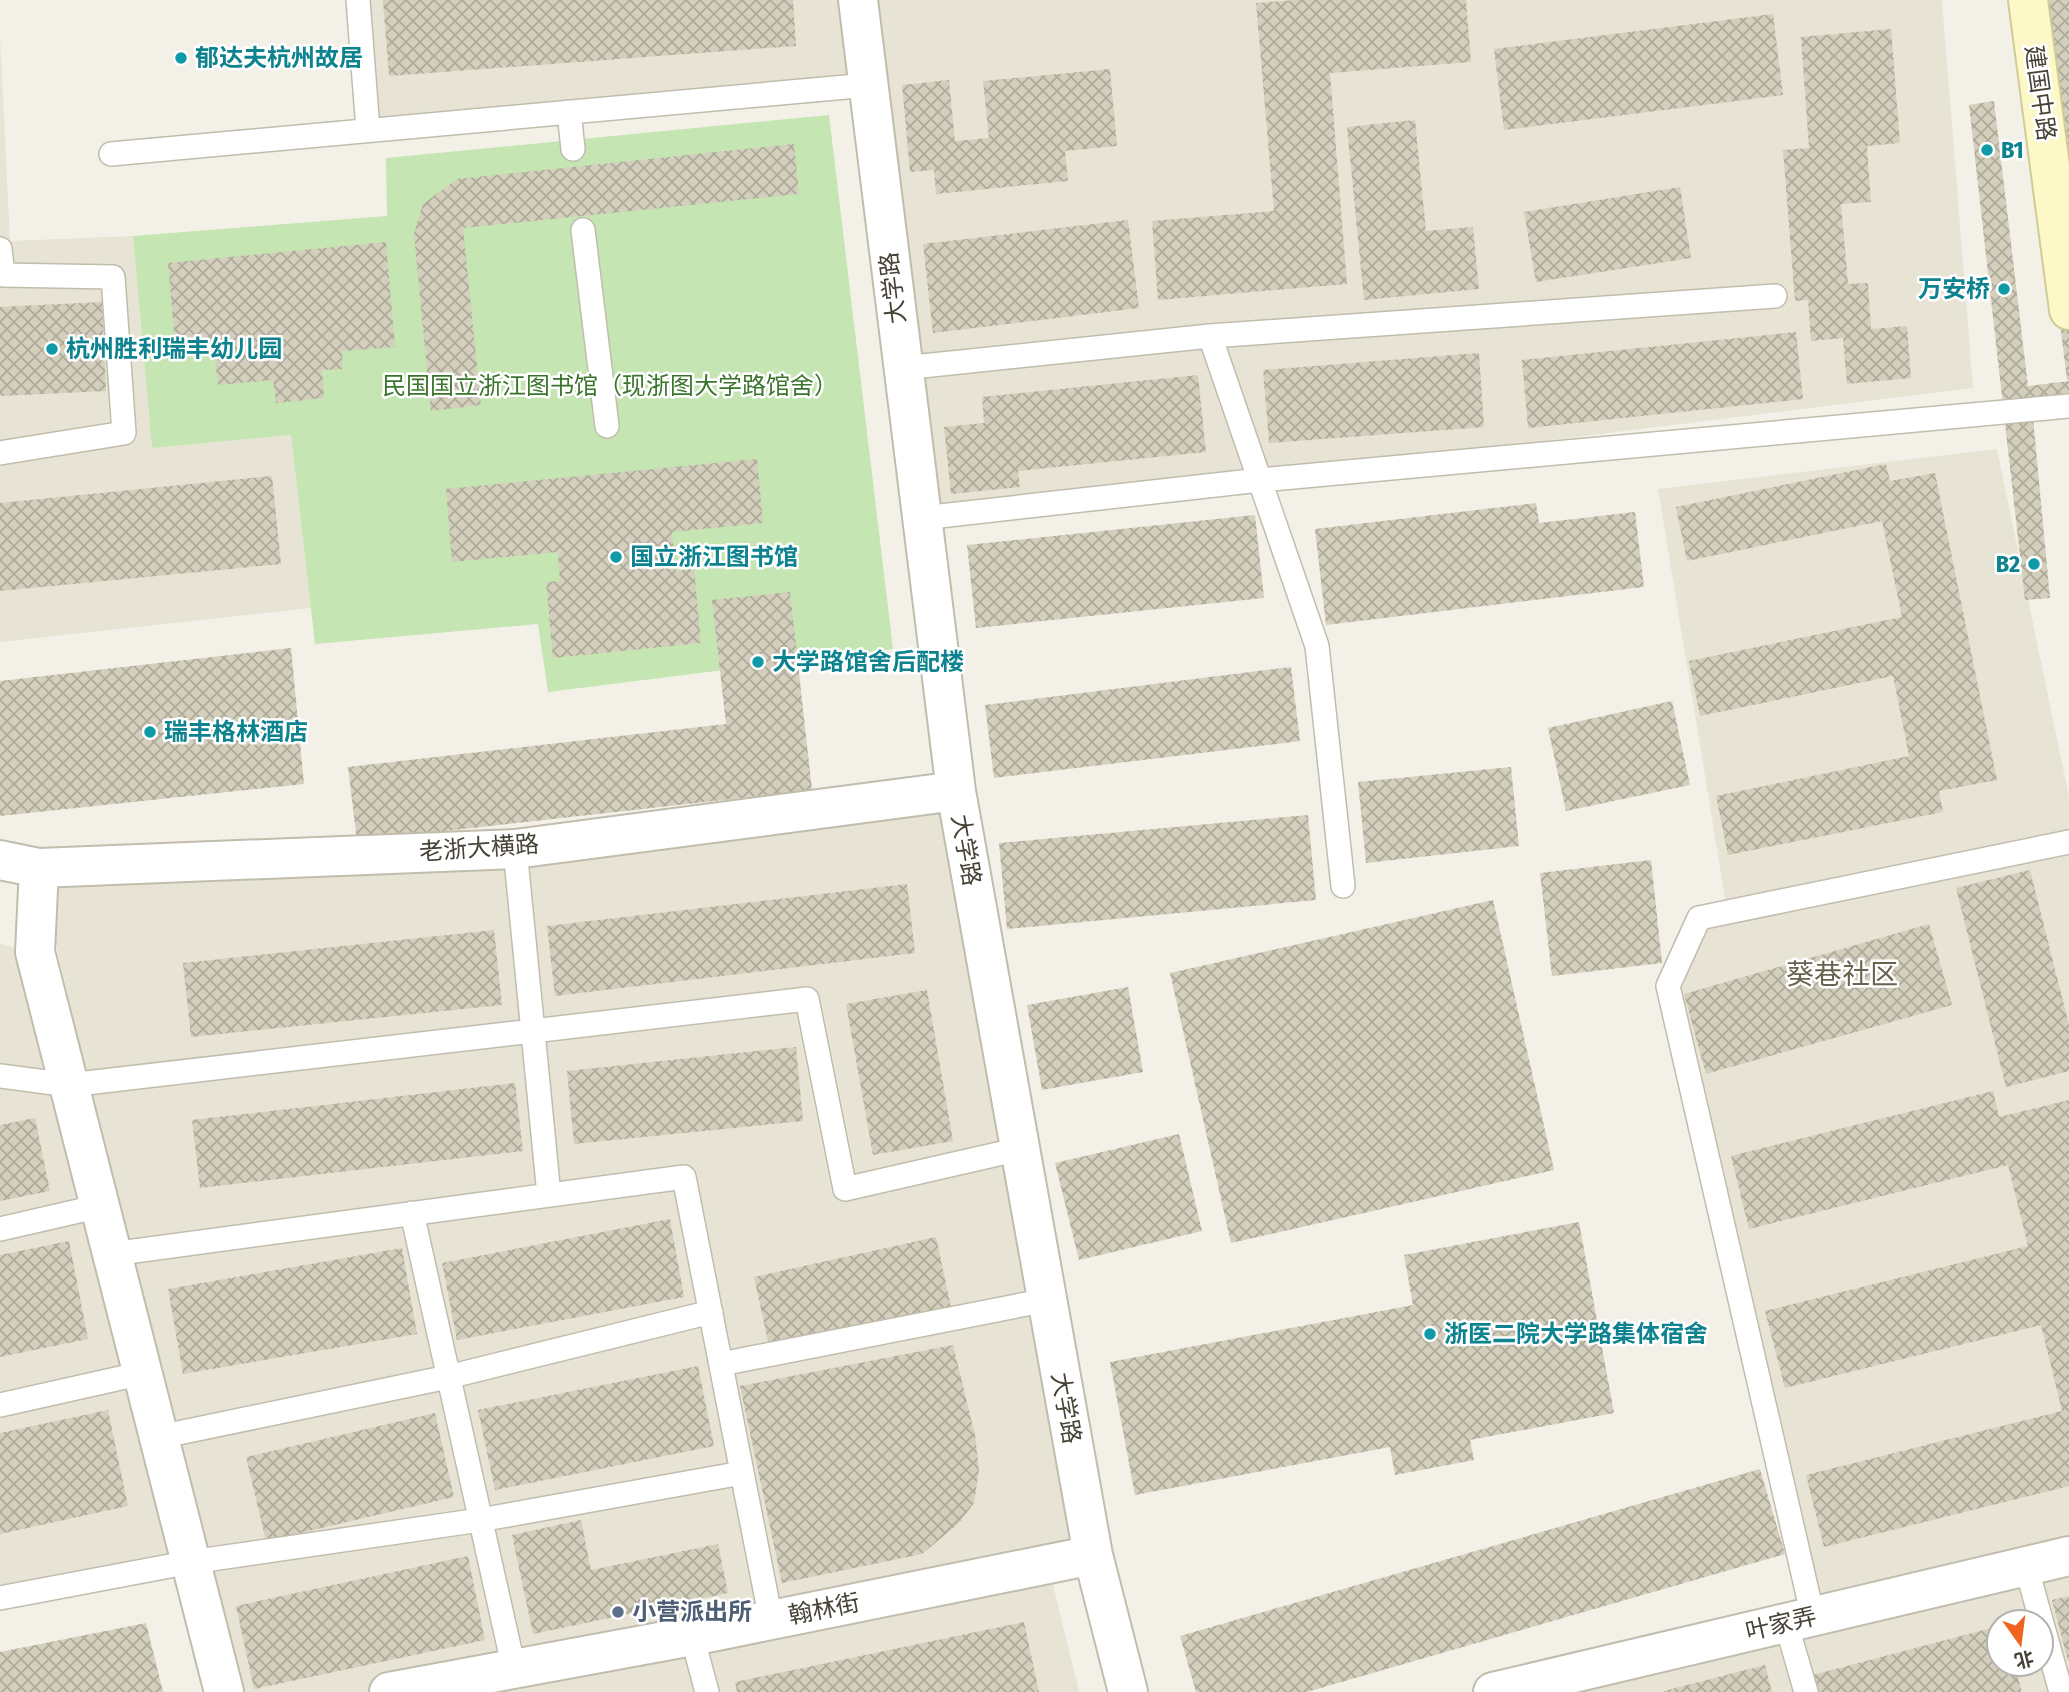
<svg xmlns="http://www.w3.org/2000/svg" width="2069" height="1692" viewBox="0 0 2069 1692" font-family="'Fira Sans Condensed','Noto Sans SC',sans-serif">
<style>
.residential{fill:#e7e4d6;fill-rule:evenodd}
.park{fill:#c5e5b2}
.building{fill:url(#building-cross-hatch)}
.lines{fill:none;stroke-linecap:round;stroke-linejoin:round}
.lane-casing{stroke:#c1bdad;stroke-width:26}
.street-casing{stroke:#c1bdad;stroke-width:42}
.secondary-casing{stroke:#d1cb98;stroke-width:42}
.lane{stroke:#fff;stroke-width:23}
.street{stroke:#fff;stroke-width:38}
.secondary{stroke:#fcf8c8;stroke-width:38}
.culture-dot{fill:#0f9aa8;stroke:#fff;stroke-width:2.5}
.service-dot{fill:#5c6f8a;stroke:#fff;stroke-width:2.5}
.labels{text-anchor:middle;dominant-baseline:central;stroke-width:5;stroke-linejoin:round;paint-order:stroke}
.culture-label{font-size:24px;font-weight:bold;fill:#0d838f;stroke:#fff;text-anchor:start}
.street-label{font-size:24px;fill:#464236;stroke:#fff}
.park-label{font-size:24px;fill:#3b752c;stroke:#fff}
.service-label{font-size:24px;font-weight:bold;fill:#4e5e75;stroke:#fff;text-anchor:start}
.quarter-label{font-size:28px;fill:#68624e;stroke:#fff}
</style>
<defs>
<pattern id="building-cross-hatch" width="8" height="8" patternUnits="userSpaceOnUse" patternTransform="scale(1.75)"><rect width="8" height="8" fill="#d4cfbd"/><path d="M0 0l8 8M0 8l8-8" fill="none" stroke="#aeaa9a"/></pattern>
</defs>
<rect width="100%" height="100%" fill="#f3f1e7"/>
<path class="residential" d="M357,0h496l15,85 -500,45z
M872,0h1070l31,388 -1051,130z
M0,34l10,207 123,-5 19,212 139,-13 20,173 -311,34z
M1997,449l72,348v895h-576l320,-76 -145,-630 31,-68 28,-8 -69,-421zM1999,1622h42v42h-42z
M956,791l137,764 -45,9 31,128h-854l-186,-824z
M0,944l35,8 156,610 -191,36z"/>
<path class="park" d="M829,115l64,534 -345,43 -10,-68 -223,20 -24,-209 -139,13 -19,-212 254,-20 -1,-58z"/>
<path class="building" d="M383,0h410l3,46 -407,30z
M1295,0h171l5,62 -141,11 17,211 -189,16 -6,-79 122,-10 -18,-208z
M2020,0h49v380h-2z
M1773,14l10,81 -279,35 -10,-81z
M1891,29l9,114 -33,3 4,56 -30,2 7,80 20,-1 3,46 36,-3 4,52 -64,6 -4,-46 -32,3 -3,-41 -13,1 -12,-151 26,-2 -8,-111z
M1110,69l7,77 -52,5 3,30 -132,13 -2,-24 -24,2 -8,-87 47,-5 6,61 34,-3 -6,-57z
M1994,101l34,285 41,-5v33l-36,4 17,180 -25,2 -56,-495z
M1415,120l11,111 47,-4 6,62 -115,11 -17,-173z
M794,144l5,50 -336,34 18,177 -50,6 -17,-177 9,-30 34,-25z
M1680,187l11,71 -155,24 -12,-70z
M1128,220l11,88 -206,25 -10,-89z
M386,242l9,105 -53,4 1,18 -21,1 2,28 -48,5 -3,-23 -55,5 -5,-45 -38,4 -7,-81z
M102,302l4,89 -106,5v-89z
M1796,332l7,67 -275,29 -6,-68z
M1479,353l5,74 -215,16 -6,-73z
M1198,375l8,77 -188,19 2,16 -69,7 -7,-67 40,-4 -2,-26z
M757,459l6,64 -91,9 4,39 18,-2 7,74 -148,15 -7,-76 14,-1 -2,-29 -106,10 -6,-73z
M1886,464l4,17 45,-8 62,307 -58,11 4,21 -215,43 -12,-59 193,-40 -16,-80 -193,40 -11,-55 213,-44 -20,-96 -195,40 -11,-54z
M272,476l9,88 -281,27v-88z
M1536,503l3,20 96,-11 9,75 -318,38 -11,-96z
M1255,515l9,83 -288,30 -9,-83z
M790,592l22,198 -455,51 -9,-74 378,-43 -14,-124z
M291,648l13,136 -304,32v-135z
M1291,667l9,74 -306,37 -9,-73z
M1672,701l18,84 -124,26 -18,-83z
M1511,767l8,79 -153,17 -8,-81z
M1308,815l8,85 -309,29 -8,-86z
M1651,860l11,103 -110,13 -12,-103z
M2030,870l39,155v46l-63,16 -50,-199z
M907,884l8,69 -360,43 -8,-70z
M1493,900l61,270 -323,73 -61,-270z
M1929,924l23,81 -246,69 -22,-80z
M494,930l8,75 -311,32 -8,-74z
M1128,987l15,85 -101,18 -15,-85z
M927,990l26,151 -80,14 -27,-151z
M796,1047l7,74 -229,23 -7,-73z
M515,1083l8,68 -323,37 -8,-68z
M1993,1091l6,26 70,-17v386l-245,61 -18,-72 256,-64 -21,-86 -256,63 -20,-77 263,-65 -20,-81 -259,64 -18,-73z
M35,1118l15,73 -50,10v-76z
M1179,1134l23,97 -123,29 -24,-97z
M670,1219l14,78 -227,43 -15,-77z
M1579,1222l35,191 -144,27 4,20 -79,15 -5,-28 -255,48 -25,-133 303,-57 -9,-50z
M936,1237l15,70 -182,39 -15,-69z
M69,1241l19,98 -88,18v-102z
M402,1248l15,86 -234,40 -15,-85z
M953,1345l22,90 4,35 -5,33 -16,21 -36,30 -140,29 -42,-197z
M698,1366l16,80 -219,44 -17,-80z
M108,1410l20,96 -128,28v-101z
M435,1413l19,84 -188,44 -20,-84z
M1760,1469l25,85 -478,138h-111l-16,-56z
M581,1520l10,50 127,-26 10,49 -195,41 -21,-99z
M468,1556l17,84 -231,49 -18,-83z
M2069,1596v65h-1l-16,-61z
M1024,1622l15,70h-302l-2,-10z
M146,1623l17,69h-163v-40z
M1999,1626v38h15l8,28h-209l-4,-16z
M1765,1665l7,27h-108v-1z"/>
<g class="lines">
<defs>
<path id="lane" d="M358,0l10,130
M569,112l4,37
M111,154l757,-69
M583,230l24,196
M0,249l3,26 110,2 11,156 -124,20
M1210,336l107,310 26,240
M903,368l307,-32 565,-40
M922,518l338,-38 809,-74
M515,849l34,346
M0,1076l69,9 738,-86 38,190 175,-40
M412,1213l102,456
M0,1229l100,-23
M112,1254l572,-77 87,443
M721,1364l326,-64
M0,1405l143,-32
M159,1437l289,-60 263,-65
M2026,1566l35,126
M0,1598l191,-36 289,-42 262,-47
M1813,1617l-145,-631 31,-68 370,-76
M1786,1623l20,69
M692,1636l15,56"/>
<path id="street" d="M858,0l98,791 137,764 35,137
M0,860l39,8 476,-19 441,-58
M39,868l-4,84 189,740
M389,1692l303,-56 401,-81
M1493,1692l576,-136"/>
<path id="secondary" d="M2028,0l41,310"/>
</defs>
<use href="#lane" class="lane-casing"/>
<use href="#street" class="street-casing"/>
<use href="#secondary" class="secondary-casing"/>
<use href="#lane" class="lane"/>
<use href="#street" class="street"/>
<use href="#secondary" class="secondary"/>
</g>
<g class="culture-dot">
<circle cx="181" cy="58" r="7"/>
<circle cx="1987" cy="150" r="7"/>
<circle cx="2004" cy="289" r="7"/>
<circle cx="52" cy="349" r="7"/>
<circle cx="616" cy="557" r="7"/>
<circle cx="2034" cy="564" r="7"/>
<circle cx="758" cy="662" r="7"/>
<circle cx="150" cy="732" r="7"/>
<circle cx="1430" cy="1334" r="7"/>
</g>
<circle class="service-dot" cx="618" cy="1612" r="7"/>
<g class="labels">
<g class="culture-label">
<text x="195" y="58">郁达夫杭州故居</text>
<text x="2001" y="150">B1</text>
<text x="1990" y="289" text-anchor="end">万安桥</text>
<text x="66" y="349">杭州胜利瑞丰幼儿园</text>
<text x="630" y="557">国立浙江图书馆</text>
<text x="2020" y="564" text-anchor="end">B2</text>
<text x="772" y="662">大学路馆舍后配楼</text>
<text x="164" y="732">瑞丰格林酒店</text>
<text x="1444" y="1334">浙医二院大学路集体宿舍</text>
</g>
<g class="street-label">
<text transform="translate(2040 93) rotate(82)">建国中路</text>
<text transform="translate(893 288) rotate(-97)">大学路</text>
<text transform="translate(479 848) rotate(-4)">老浙大横路</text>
<text transform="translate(966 850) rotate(80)">大学路</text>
<text transform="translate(1066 1408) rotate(80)">大学路</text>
<text transform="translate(824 1609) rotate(-11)">翰林街</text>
<text transform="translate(1781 1624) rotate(-13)">叶家弄</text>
</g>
<g class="park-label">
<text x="610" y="386">民国国立浙江图书馆（现浙图大学路馆舍）</text>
</g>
<g class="service-label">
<text x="632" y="1612">小营派出所</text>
</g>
<g class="quarter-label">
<text x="1842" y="974">葵巷社区</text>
</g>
</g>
<g transform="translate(2020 1643) rotate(166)"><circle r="33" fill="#ffffff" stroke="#b5b3af" stroke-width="2"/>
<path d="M0-5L12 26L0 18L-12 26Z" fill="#f16320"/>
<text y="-10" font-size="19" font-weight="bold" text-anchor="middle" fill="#464236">北</text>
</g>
</svg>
